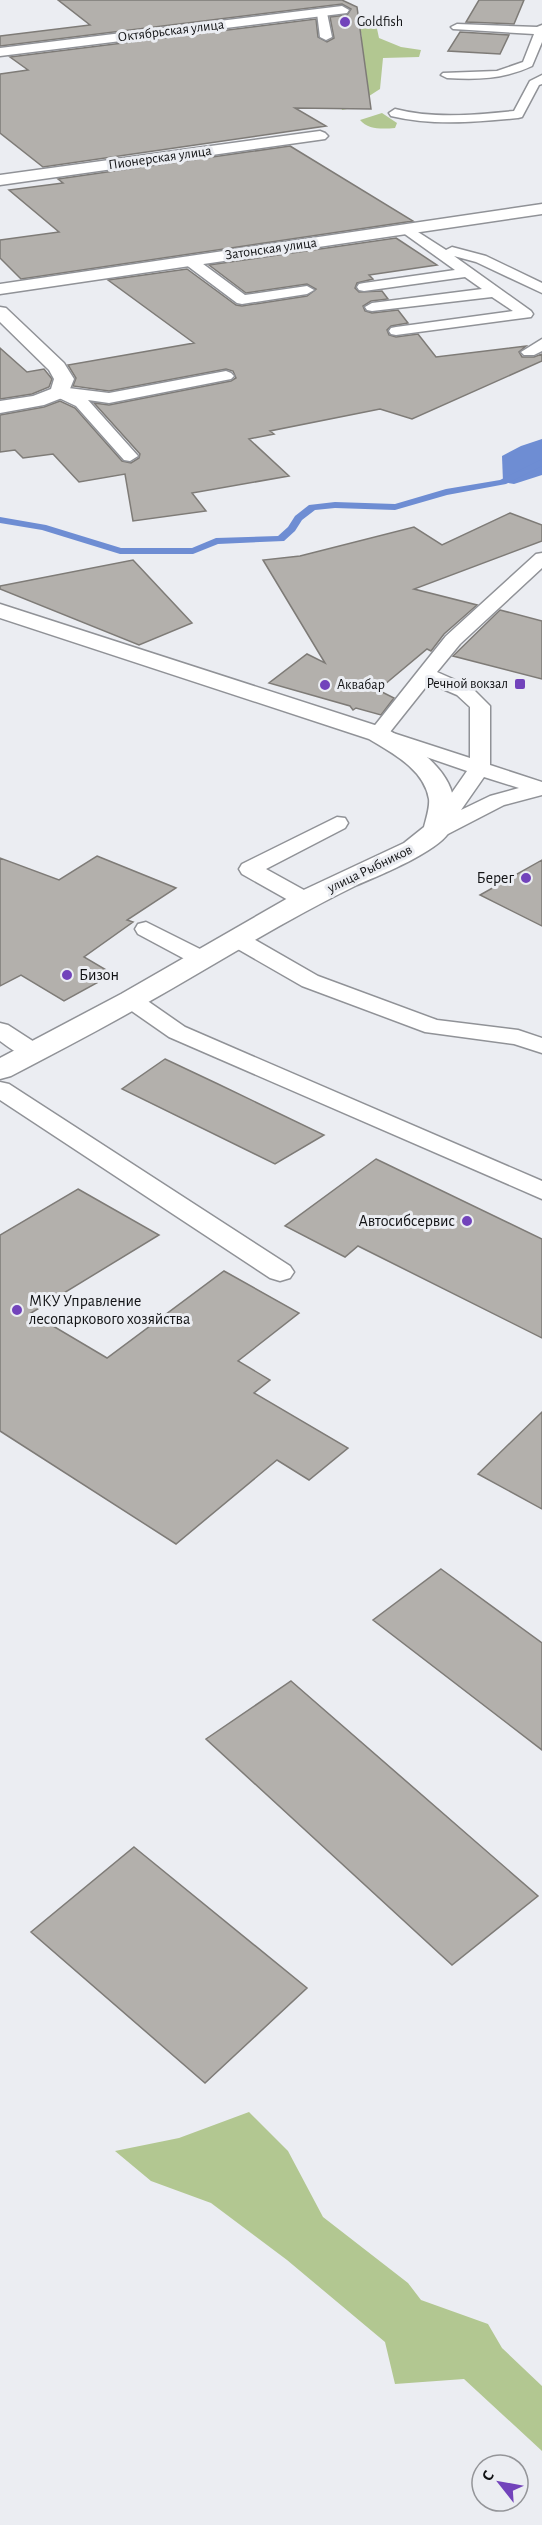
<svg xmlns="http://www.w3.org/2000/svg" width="542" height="2525" viewBox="0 0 542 2525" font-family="'Alegreya Sans',sans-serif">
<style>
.green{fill:#b2c791}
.water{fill:#6e8dd3}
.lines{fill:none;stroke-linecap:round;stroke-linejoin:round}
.stream{fill:#6e8dd3;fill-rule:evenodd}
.building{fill:#b3b0ac;stroke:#7e7b77;stroke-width:1.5}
.service-casing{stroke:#909297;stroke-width:3}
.minor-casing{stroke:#909297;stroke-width:3}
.service{fill:#fff;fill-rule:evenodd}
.minor{fill:#fff;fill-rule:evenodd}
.poi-dot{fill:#7243bb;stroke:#ebedf2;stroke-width:2}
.labels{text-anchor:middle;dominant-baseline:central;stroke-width:6;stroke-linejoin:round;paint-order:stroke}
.far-poi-label{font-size:14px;fill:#111214;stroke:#ebedf2;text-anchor:start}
.far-street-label{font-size:14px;fill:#111214;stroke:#ebedf2}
.poi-label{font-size:16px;fill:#111214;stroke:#ebedf2;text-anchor:end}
</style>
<rect width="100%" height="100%" fill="#ebedf2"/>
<path class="green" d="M370,17l12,2 -6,5 3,14 22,9 20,3 -2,7 -36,1 -3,31 -14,9 -22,-4 3,15 -5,1 -5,-16 25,-55 -3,-21z
M382,113l15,10 -2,5c-12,1 -27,2 -35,-8z
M249,2112l39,39 35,66 85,66 13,17 67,24 14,24 40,38v65l-78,-72 -69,5 -10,-42 -98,-82 -76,-57 -60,-22 -36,-30 64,-13z"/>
<path class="water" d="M542,439v36l-28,9 -11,-2 -1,-26 19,-10z"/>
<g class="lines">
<path class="stream" d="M542,459v7l-36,18 -59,11 -52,15 -60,-2 -20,2 -13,10 -7,11 -11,10 -66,3 -25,10h-73l-78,-24 -42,-7v-6l46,8 75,23h71l24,-10 62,-2 10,-9 7,-11 14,-11 26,-3 60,2 51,-15 54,-9z"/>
</g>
<path class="building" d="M58,0h284l15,7 14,102 -76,-1 31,18 -283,41 -43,-34v-59l28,-4 -18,-13 306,-38 2,18 9,5 7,-4 -4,-21 17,-2 4,-6 -9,-5 -342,42v-10l90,-11z
M479,0h45l-10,24 -48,-2z
M460,32l49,3 -9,19 -52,-3z
M290,146l123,75 -392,58 -21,-21v-18l59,-8 -50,-42 54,-7 -5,-4z
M396,238l41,27 -68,10 4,4 -16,4 -2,5 4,4 23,-1 6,8 -17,2 -8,5 2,5 7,2 26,-3 10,13 -17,3 -4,4 2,5 7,2 22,-3 18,23 90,-11 -7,6 3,5h12l8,-3v7l-130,58 -32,-10 -110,22 4,3 -25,5 40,37 -97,17 14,18 -73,10 -8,-47 -46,8 -26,-28 -30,4 -8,-8 -15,2v-37l44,-8 16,-6 15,7 47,53 9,2 8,-5 1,-4 -46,-51 15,2 122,-24 5,-3 -3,-7 -7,-2 -117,22 -36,-5 3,-8 -8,-13 126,-22 -86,-63 79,-11 49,36 6,1 65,-10 9,-7 -9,-5 -61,9 -37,-28z
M0,348l27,24 17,-3 8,10 -3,8 -17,7 -32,5z
M510,513l32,12v16l-128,48 63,16 -33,29 -13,17 -4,-2 -49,41 16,8 -13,17 -25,-7 -3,2 -3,-4 -81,-23 38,-29 18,9 -62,-103 37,-4 114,-29 28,18z
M133,560l59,63 -53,22 -139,-56v-3z
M500,610l42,11v58l-89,-23z
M97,856l79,32 -49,32 6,2 -49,35 29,17 -49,27 -43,-26 -21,11v-128l59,22z
M542,860v66l-62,-31z
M165,1059l53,25 106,51 -49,29 -153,-75z
M376,1159l166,80v99l-184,-92 -13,11 -60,-31z
M78,1189l81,46 -128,78 76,45 117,-87 75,42 -61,48 32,19 -16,13 94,55 -39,32 -32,-20 -101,84 -176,-113v-196z
M542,1412v97l-64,-35z
M441,1569l101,74v107l-169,-130z
M291,1681l247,215 -86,69 -246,-226z
M134,1847l173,141 -102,95 -174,-151z"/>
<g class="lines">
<defs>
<path id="service" d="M322,10l5,3 5,24 -6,3 -6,-3 -3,-24z
M457,24l80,3 5,-2v17l-10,24c-28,13 -54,14 -85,12l-6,-3 2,-2 54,-2 26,-9 11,-28 -81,-5 -2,-2z
M542,75v9l-3,1 -17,32 -4,1c-43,4 -85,8 -127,-2l-2,-3 6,-4c39,10 79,6 119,2l16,-30z
M407,225l39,25 6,-3 34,9 56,27v10l-66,-31 -22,-6 77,55 2,3 -2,3 -135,18 -5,-1 -2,-3 2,-3 5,-1 117,-16 -21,-14 -120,14 -5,-1 -2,-3 7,-4 110,-14 -17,-12 -101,14 -5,-1 -2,-3 2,-3 5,-1 91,-13 -53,-38 -2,-3 2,-3z
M190,257l5,1 50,37 62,-9 7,4 -7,4 -65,10 -5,-1 -52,-39 -2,-3z
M542,339v12l-8,4h-10l-3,-3z
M226,371l5,2 3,3 -3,3 -122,24 -21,-3 50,56 -8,5 -6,-1 -48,-54 -19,-9 -5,-5 8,-5 49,6z
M542,553v15l-82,76 -23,28 34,15 19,19v59l52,17v13l-38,10 -58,30 -8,1 -9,-1 -3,-5 41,-59 -96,-33 -3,-4 78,-98 90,-82zM429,683l28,12 13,12v51l-80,-26zM484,777l35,11 -29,8 -29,14z
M337,817l8,1 3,5 -3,5 -79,41 47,26 3,5 -3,5 -8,2 -8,-2 -55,-31 -3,-5 3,-5z
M146,922l64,32 4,5 -4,5 -8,2 -8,-2 -56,-30 -3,-5 3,-5z
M237,932l8,2 73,42 119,44 81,10 24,8v15l-28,-9 -89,-12 -123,-46 -73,-42 -3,-5 3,-5z
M131,993l8,2 46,32 357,154v18l-373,-162 -46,-32 -4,-5 4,-5z
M0,1023l8,2 34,22 3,5 -3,5c-17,4 -29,-7 -42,-16z
M0,1082l9,2 281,182 4,6 -4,6 -10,3 -10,-3 -270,-178z"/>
<path id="minor" d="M342,6l7,4 -2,3 -347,43v-8z
M320,131l5,2 3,3 -3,3 -325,46v-10z
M542,204v10l-542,80v-10z
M0,307l6,1 58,55 10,16 -7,17 -23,9 -44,8v-12l33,-5 18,-7 3,-10 -5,-9 -49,-48z
M0,604l387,125c35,21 82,52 63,101 -8,20 -72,46 -93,55 -74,36 -143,80 -214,120 -44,25 -88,48 -132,71l-11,3v-21l121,-64 174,-100 109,-51 20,-16c2,-8 6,-20 5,-28 -5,-30 -37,-46 -60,-60l-369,-121z"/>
</defs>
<use href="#service" class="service-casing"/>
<use href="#minor" class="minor-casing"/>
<use href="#service" class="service"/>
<use href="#minor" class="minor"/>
</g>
<g class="poi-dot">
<circle cx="345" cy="22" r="6"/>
<rect x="514" y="678" width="12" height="12" rx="3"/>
<circle cx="325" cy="685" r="6"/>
<circle cx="526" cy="878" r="6"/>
<circle cx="67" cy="975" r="6"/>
<circle cx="467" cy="1221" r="6"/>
<circle cx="17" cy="1310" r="6"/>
</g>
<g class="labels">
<g class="far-poi-label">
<text x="357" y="22">Goldfish</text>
<text x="508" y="684" text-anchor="end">Речной вокзал</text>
<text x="337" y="685">Аквабар</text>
</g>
<g class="far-street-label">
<text transform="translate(171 31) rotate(-7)">Октябрьская улица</text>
<text transform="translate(160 158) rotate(-8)">Пионерская улица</text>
<text transform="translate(271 249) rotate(-8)">Затонская улица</text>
<text transform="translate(370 869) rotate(-26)">улица Рыбников</text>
</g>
<g class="poi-label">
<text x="514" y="878">Берег</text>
<text x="79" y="975" text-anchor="start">Бизон</text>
<text x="455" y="1221">Автосибсервис</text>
<text x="29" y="1301" text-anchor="start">МКУ Управление<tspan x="29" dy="18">лесопаркового хозяйства</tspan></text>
</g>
</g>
<g transform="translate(500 2483) rotate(301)"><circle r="28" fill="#ebedf2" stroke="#949599" stroke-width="1.5"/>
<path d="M0-4.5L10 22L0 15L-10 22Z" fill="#7243bb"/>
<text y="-9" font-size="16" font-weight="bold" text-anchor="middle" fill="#111214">С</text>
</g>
</svg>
